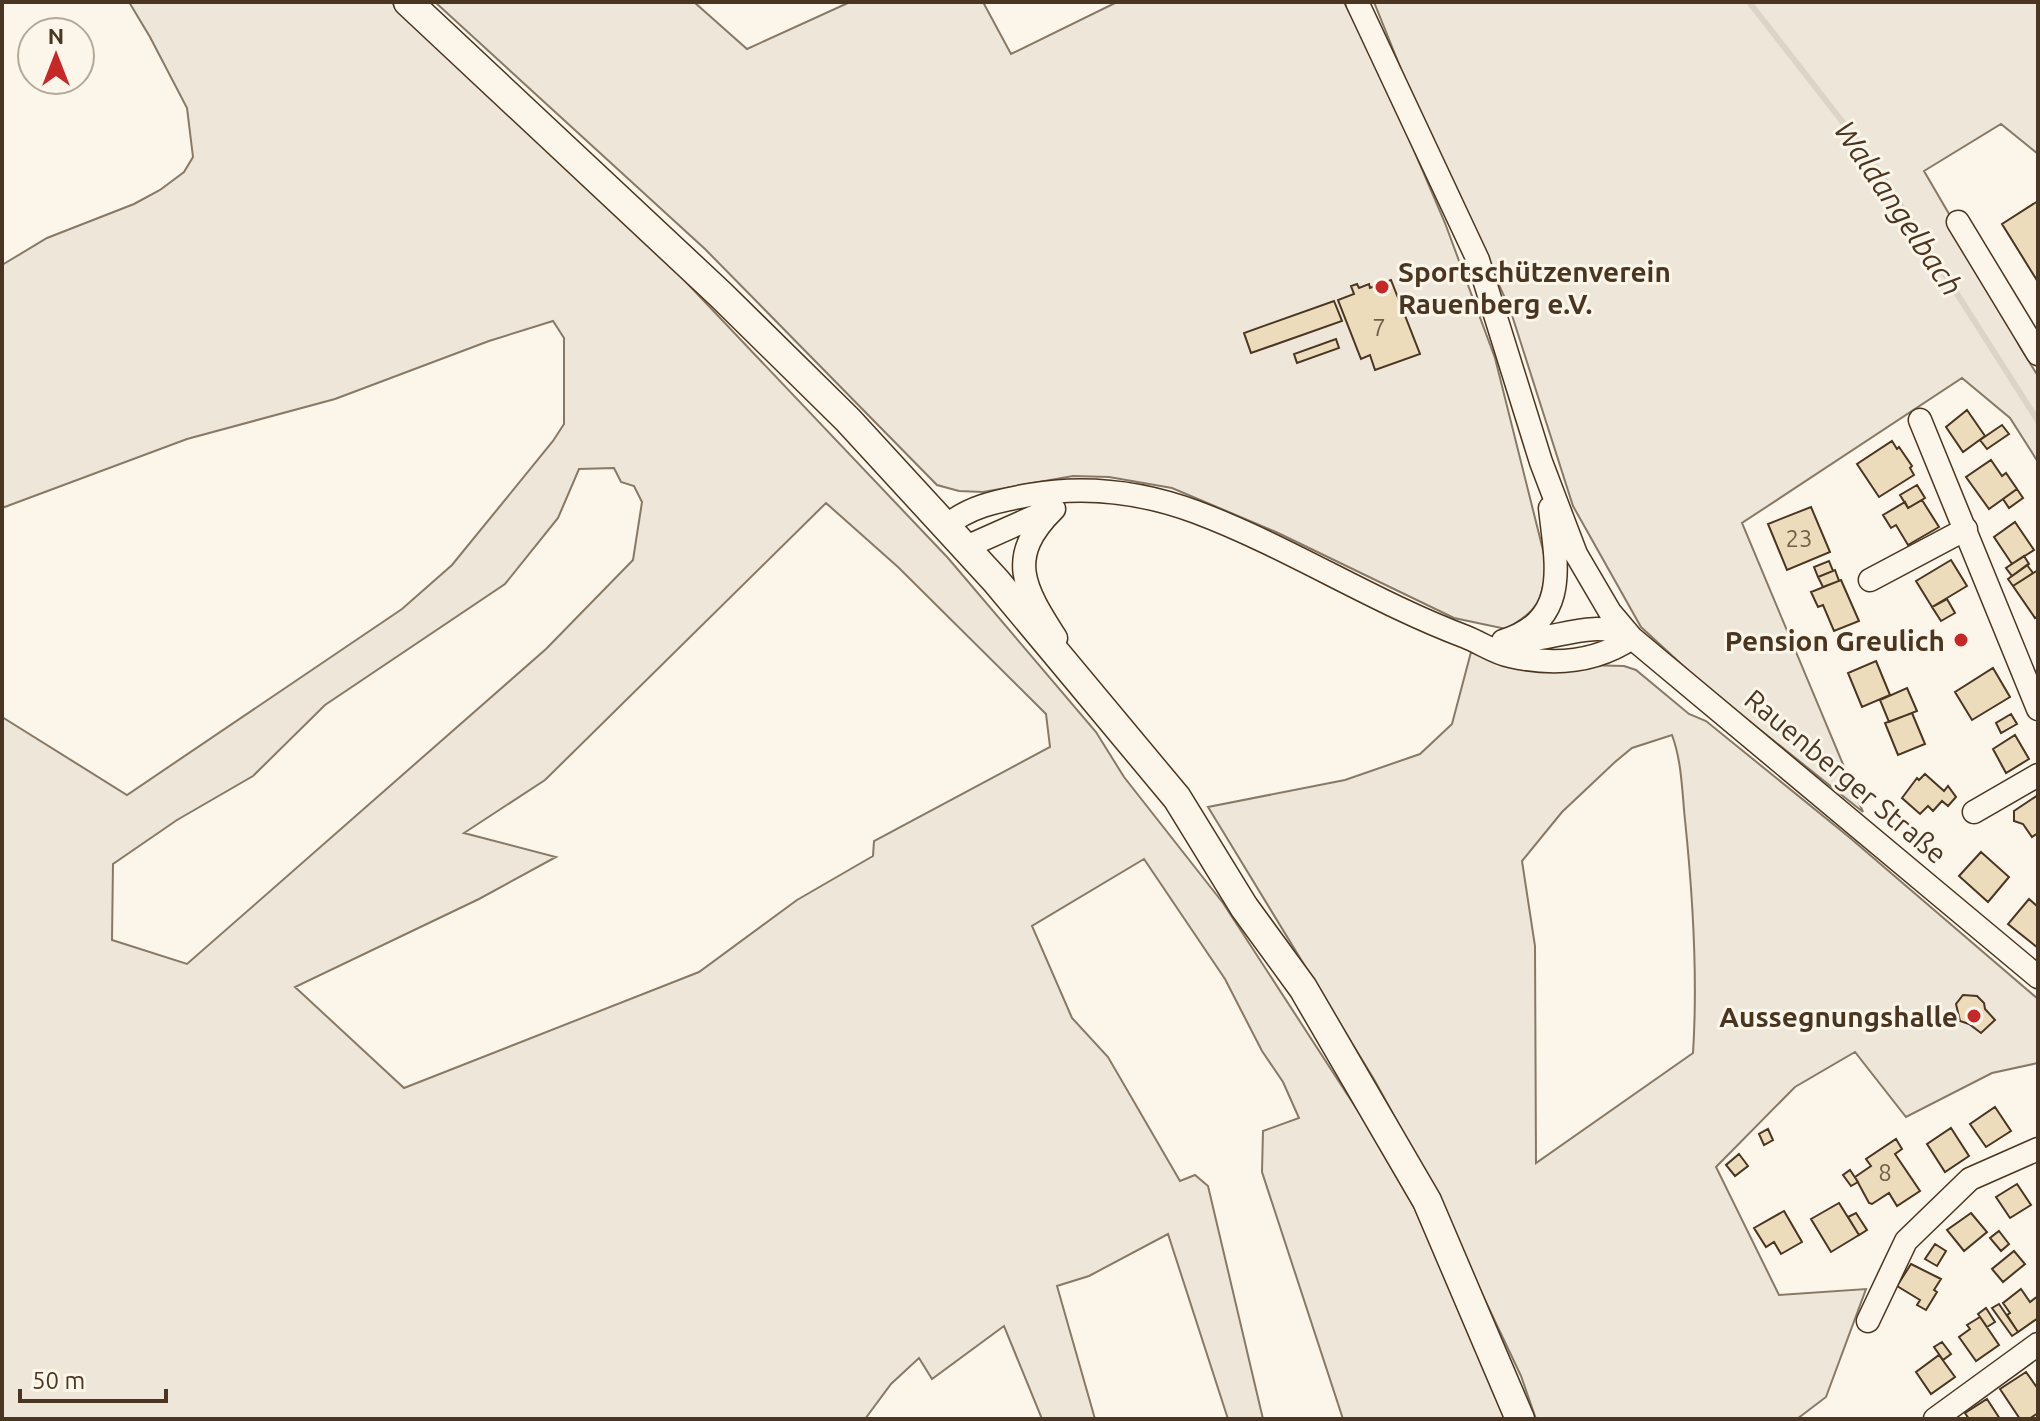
<svg xmlns="http://www.w3.org/2000/svg" width="2040" height="1421" viewBox="0 0 2040 1421" font-family="Ubuntu,sans-serif">
<style>
.green{fill:#ede6d9;stroke:#887966;stroke-width:2;fill-rule:evenodd}
.lines{fill:none;stroke-linecap:round;stroke-linejoin:round}
.stream{stroke:#dcd4c6;stroke-width:6}
.building{fill:#ecdcbc;stroke:#4a3520;stroke-width:2}
.minor-casing{stroke:#4a3520;stroke-width:25}
.major-casing{stroke:#4a3520;stroke-width:31}
.minor{stroke:#fbf6e9;stroke-width:22}
.major{stroke:#fbf6e9;stroke-width:28}
.poi-dot{fill:#c62828;stroke:#fbf6e9;stroke-width:3}
.labels{text-anchor:middle;dominant-baseline:central;stroke-width:6;stroke-linejoin:round;paint-order:stroke}
.number-label{font-size:24px;fill:#725f47}
.poi-label{font-size:28px;font-weight:bold;fill:#4a3520;stroke:#fbf6e9;text-anchor:end}
.street-label{font-size:28px;fill:#4a3520;stroke:#fbf6e9}
.water-label{font-size:30px;font-style:italic;fill:#4a3520;stroke:#fbf6e9}
</style>
<rect width="100%" height="100%" fill="#fbf6e9"/>
<path class="green" d="M129,2h262l78,69 141,131 338,356 148,174 28,45 99,126 137,211 55,95 91,210h-163l-81,-247 1,-41 36,-13 -16,-36 -21,-31 -37,-72 -81,-120 -112,67 40,92 36,39 72,124 15,-6 13,11 55,233h-35l-60,-185 -79,42 -32,10 38,133h-53l-38,-93 -72,53 -13,-21 -28,26 -26,35h-863v-702l125,78 275,-186 50,-44 101,-124 11,-17v-86l-11,-17 -64,20 -154,58 -148,40 -185,69v-243l45,-27 87,-34 26,-14 24,-18 9,-15 -6,-49 -37,-71zM614,468l7,14 13,4 8,16 -9,58 -87,89 -359,315 -75,-24 1,-76 64,-44 76,-44 72,-71 180,-121 53,-66 21,-49zM826,503l72,64 148,147 4,33 -176,94 -1,15 -76,44 -98,72 -295,116 -109,-101 184,-88 77,-42 -92,-24 81,-53z
M435,2h259l53,47 103,-47h133l28,52 106,-52h227l40,78 61,143 50,135 52,208c-7,38 -7,42 -41,63l-52,-11 -178,-86 -104,-44 -63,-11 -36,-1 -90,16 -24,-1 -22,-6 -232,-236z
M1374,2h664v152l-37,-30 -77,47 42,72 54,104 18,29v86l-28,-44 -48,-40 -220,145 121,289 -159,-127 -63,-58 -68,-121 -63,-197 -105,-230z
M1471,652l38,11 115,3 12,4 53,44 17,7 143,116 189,162v64l-46,10 -86,44 -51,-65 -60,35 -79,80 63,128 87,-6 -40,108 -29,22h-261l-15,-43 -101,-213 -45,-82 -167,-274 137,-27 75,-26 32,-30zM1672,735c10,27 10,57 13,85 8,77 13,155 8,233l-157,110 -1,-217 -13,-85 40,-49 53,-50 17,-14z"/>
<g class="lines">
<path class="stream" d="M1749,2l121,155 168,264"/>
</g>
<path class="building" d="M2038,201v81l-36,-58z
M1391,280l29,74 -45,16 -5,-15 -9,4 -23,-59 16,-6 -3,-8 6,-2 2,4 10,-4 1,4z
M1334,301l8,20 -91,32 -7,-20z
M1336,339l3,9 -42,15 -3,-9z
M1967,410l18,26 -22,16 -17,-25z
M2002,425l7,9 -22,15 -7,-9z
M1892,441l5,8 2,-2 13,19 -2,2 4,7 -35,22 -22,-33z
M1991,460l11,16 4,-3 11,16 -28,20 -23,-32z
M1917,485l8,13 -17,10 -8,-13z
M2017,489l6,9 -14,10 -6,-9z
M1922,500l17,27 -31,18 -12,-20 -5,3 -8,-13 22,-13 3,6z
M1811,507l19,45 -43,18 -19,-46z
M2015,522l19,28 -22,14 -18,-27z
M2024,556l5,8 -17,12 -6,-8z
M1951,560l16,26 -35,21 -16,-26z
M1829,561l4,10 -15,6 -4,-10z
M2027,565l6,8 -20,13 -5,-7z
M1835,570l4,11 -16,6 -5,-10z
M2038,570v46l-3,2 -22,-32z
M1841,580l18,41 -25,10 -11,-26 -5,2 -7,-15z
M1947,599l8,14 -14,8 -9,-14z
M1876,661l14,34 -28,12 -14,-34z
M1993,668l17,29 -38,23 -17,-28z
M1907,688l10,23 -28,11 -9,-22z
M1912,713l13,31 -27,11 -13,-32z
M2011,714l6,10 -16,9 -5,-10z
M2015,735l14,24 -23,14 -13,-24z
M1925,774l19,17 4,-5 8,11 -8,9 -6,-5 -9,10 -5,-5 -8,8 -18,-16 15,-20 2,2z
M2038,795v38l-6,4 -9,-13 -9,-3v-10z
M1981,852l28,25 -21,25 -29,-26z
M2029,899l9,8v41l-30,-24z
M1963,995l14,1 7,7 1,6 10,11 -14,13 -12,-9 -9,-3 -4,-17z
M1995,1107l16,24 -25,16 -16,-23z
M1951,1128l18,28 -24,16 -18,-28z
M1768,1129l5,11 -9,5 -5,-11z
M1896,1139l6,10 -7,5 25,37 -23,15 -8,-13 -17,11 -3,-1 -14,-26 16,-11 -5,-7z
M1739,1154l9,12 -13,10 -9,-11z
M1850,1170l8,12 -7,4 -8,-11z
M2017,1184l14,21 -21,13 -14,-21z
M1839,1203l20,32 -28,17 -20,-33z
M1784,1211l18,31 -21,12 -7,-12 -8,5 -12,-19z
M1856,1213l11,17 -8,5 -11,-18z
M1971,1213l16,19 -23,19 -17,-21z
M1999,1231l10,13 -8,7 -11,-13z
M1935,1244l11,7 -9,15 -12,-7z
M2014,1251l11,13 -22,18 -11,-13z
M1911,1264l30,15 -7,11 3,2 -11,18 -9,-5 3,-5 -23,-14z
M2021,1289l9,13 8,-6v22l-20,14 -11,-17 3,-2 -7,-10z
M1999,1304l19,28 -6,4 -20,-28z
M1986,1308l9,14 -8,5 -9,-13z
M1980,1317l19,28 -23,16 -17,-24 11,-8 -3,-4z
M1942,1342l9,12 -8,6 -9,-13z
M1939,1355l16,22 -24,17 -15,-22z
M2026,1372l12,17v24l-9,6h-9l-20,-30z
M1987,1399l13,20h-31l-4,-6z"/>
<g class="lines">
<defs>
<path id="minor" d="M1357,2l121,258 63,202 35,92 34,58 22,26 406,339
M1958,222l80,132
M1920,420l118,289
M1054,509c-49,48 -30,79 2,129
M945,527c24,-21 53,-26 84,-32 57,-10 113,-3 167,17 93,35 177,90 270,125 15,6 29,16 44,19 44,10 85,7 122,-18
M964,548l83,-37
M1870,580l96,-51
M1503,641c68,-21 53,-77 47,-133
M1514,641c41,0 77,-23 115,-5
M1974,812l64,-37
M1868,1321l38,-80 64,-62 68,-30
M1935,1419l103,-75"/>
<path id="major" d="M408,2l313,293 127,125 148,161 181,217 67,109 59,81 124,213 93,218"/>
</defs>
<use href="#minor" class="minor-casing"/>
<use href="#major" class="major-casing"/>
<use href="#minor" class="minor"/>
<use href="#major" class="major"/>
</g>
<g class="poi-dot">
<circle cx="1382" cy="287" r="8"/>
<circle cx="1961" cy="640" r="8"/>
<circle cx="1974" cy="1016" r="8"/>
</g>
<g class="labels">
<g class="number-label">
<text x="1379" y="327">7</text>
<text x="1799" y="538">23</text>
<text x="1885" y="1172">8</text>
</g>
<g class="poi-label">
<text x="1398" y="271" text-anchor="start">Sportschützenverein<tspan x="1398" dy="32">Rauenberg e.V.</tspan></text>
<text x="1945" y="640">Pension Greulich</text>
<text x="1958" y="1016">Aussegnungshalle</text>
</g>
<g class="street-label">
<text transform="translate(1846 776) rotate(40)">Rauenberger Straße</text>
</g>
<g class="water-label">
<text transform="translate(1899 208) rotate(56)">Waldangelbach</text>
</g>
</g>
<rect width="2040" height="1421" fill="none" stroke="#4a3520" stroke-width="8"/>
<g transform="translate(56 56)"><circle r="38" fill="#fbf6e9" stroke="#b4a999" stroke-width="2"/>
<path d="M0-6L14 30L0 20L-14 30Z" fill="#c62828"/>
<text y="-12" font-size="22" font-weight="bold" text-anchor="middle" fill="#4a3520">N</text>
</g>
<path d="M20 1389v12h146v-12" fill="none" stroke="#4a3520" stroke-width="4"/>
<text x="32" y="1389" font-size="24" fill="#4a3520" stroke="#fbf6e9" stroke-width="6" paint-order="stroke">50 m</text>
</svg>
